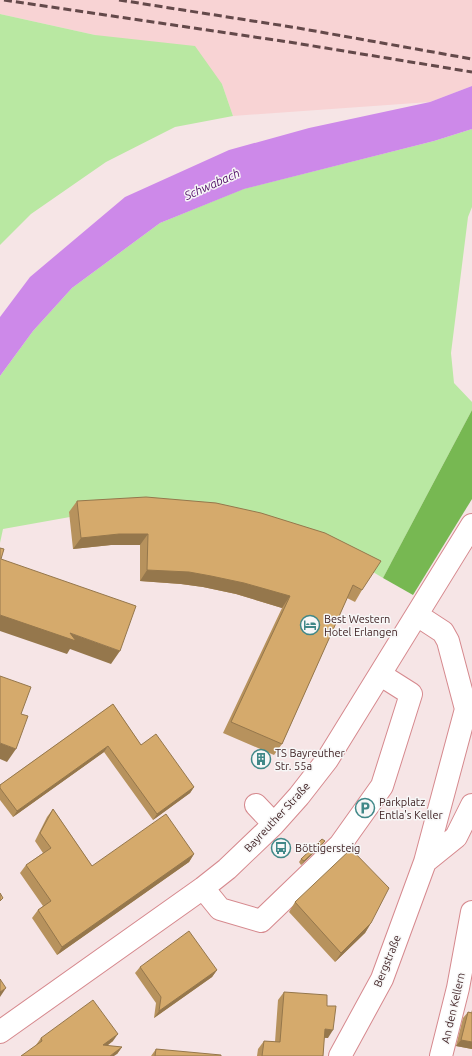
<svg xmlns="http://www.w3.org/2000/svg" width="472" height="1056" viewBox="0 0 472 1056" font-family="Ubuntu,sans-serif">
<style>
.built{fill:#f8d3d4}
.green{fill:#b9e8a2}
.forest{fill:#77b852}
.water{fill:#cd89e9}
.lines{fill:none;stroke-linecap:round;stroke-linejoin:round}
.minor-casing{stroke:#d6898e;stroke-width:24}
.minor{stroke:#fff;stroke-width:22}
.rail{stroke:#64494a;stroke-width:3;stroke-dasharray:8 4;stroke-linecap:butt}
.wall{fill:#b7925d}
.shaded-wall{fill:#95774c}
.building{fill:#d5aa6c;stroke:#95774c}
.labels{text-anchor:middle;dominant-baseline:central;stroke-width:3;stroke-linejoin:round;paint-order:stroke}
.poi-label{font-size:11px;fill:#3c1e20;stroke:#f7f7f7;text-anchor:start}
.street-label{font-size:11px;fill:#3c1e20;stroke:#f7f7f7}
.water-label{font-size:12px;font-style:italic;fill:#531269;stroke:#f7f7f7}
</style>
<rect width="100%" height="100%" fill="#f6e5e6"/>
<path class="built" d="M0,0h472v86l-42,16 -197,14 -11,-32 -127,-49 -95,-21z"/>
<path class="green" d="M0,14l95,21 100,11 27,38 11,32 -58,11 -69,35 -75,52 -31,31z
M472,129v78l-4,10 -17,136 3,30 18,19v8l-89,168 -10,-6 -304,-60 1,5 -67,12 -3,14v-167l33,-45 39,-43 88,-65 83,-34 191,-48z"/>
<path class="forest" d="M472,410v89l-59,96 -30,-17z"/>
<path class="water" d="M472,86v43l-38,12 -190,48 -84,34 -88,65 -39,43 -33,45v-59l30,-40 95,-80 104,-47 80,-22 121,-26z"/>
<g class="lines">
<defs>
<path id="minor" d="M256,805l18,19
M425,862l31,-25 16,-32
M203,888l17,21 41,12 79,-76 42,-59 29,-92 -30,-19
M0,1032l203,-144 24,-19 47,-45 25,-28 28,-36 145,-235
M340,1056l42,-77 43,-117 41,-153 -18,-68 -5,-9 -26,-17
M441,1056l17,-68 14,-76"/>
</defs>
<use href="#minor" class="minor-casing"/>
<use href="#minor" class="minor"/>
<path class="rail" d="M4,0l291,43 177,29
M119,0l179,28 174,31"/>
</g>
<path class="wall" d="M77,501l139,2 146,87 -7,12 -8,-4 -65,146 -8,11 -51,-22 59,-125 -46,-14 -33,-7 -22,-3 -41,-3v-36h-29l-38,4 -4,-37z
M113,704l28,41 53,42 -4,6 -37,27 -49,-68 -91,65 -13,-17v-15z
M53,809l39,57 102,-12 -5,8 -132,93 -25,-37 6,-8 5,-4 -23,-33 6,-8 17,-12 -8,-12 12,-24z
M325,841l-3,4 -21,20 -2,-3 2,-3z
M295,902l76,21 -6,10 -30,29 -46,-50z
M140,967l77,3 -5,7 -58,41 2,-15 -21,-30z
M284,992l43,14 1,32h-4l-1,18h-66l1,-7 6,-8 11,1 3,-42z
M472,1010v39l-16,-3 7,-28 5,-6 3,1z
M41,1038l72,3 -6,5 15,1 -5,7 -81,-9z
M156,1049l65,7h-70z"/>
<path class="shaded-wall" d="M119,534h29l-8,11h-29l-38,4 8,-11z
M147,570l42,2 22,4 33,7 46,13 -8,12 -46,-14 -33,-7 -22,-3 -41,-3z
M0,615l70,18 50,18 -9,13 -41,-15 -3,5 -67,-23z
M0,743l16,6 -9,13 -7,-3z
M108,746l-4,6 -91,65 4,-6z
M194,787l-4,6 -37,27 4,-6z
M325,841l-3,4 -21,20 3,-4z
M194,854l-5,8 -132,93 5,-8z
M371,923l-6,10 -30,29 6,-9z
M217,970l-5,7 -58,41 5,-7z
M6,988l-6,9v-5z
M325,1029l8,1 -5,8 -9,-1z
M118,1034l-5,7 -15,11 5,-7z
M461,1040l11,2v7l-16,-3z
M122,1047l-5,7 -3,2h-4z"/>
<path class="building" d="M146,497l70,6 45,10 64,20 56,28 -19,29 -9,-5 -71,159 -51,-22 59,-126 -46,-13 -33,-7 -22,-4 -42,-2 1,-36h-29l-38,4 -4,-37z
M0,548l4,1 -3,10 135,47 -16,45 -50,-18 6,8 -76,-26z
M0,676l31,11 -10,27 7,2 -12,33 -16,-6z
M113,704l28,41 15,-11 38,53 -37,27 -49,-68 -91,65 -17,-23v-3z
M53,809l39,57 74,-52 28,40 -132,93 -24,-37 13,-9 -25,-36 25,-17 -11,-15z
M322,839l3,2 -21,20 -3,-2z
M351,849l38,39 -18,35 -30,30 -46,-51z
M0,893l3,5 -3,3z
M189,931l28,39 -58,41 2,-14 -21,-30z
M0,979l6,9 -6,4z
M284,992l43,3v11h9l-3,24 -8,-1 -2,27h-61l2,-15 16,1z
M93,1000l25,34 -15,11 19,2 -12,9h-89l21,-15 -1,-3z
M468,1012l4,1v29l-11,-2z
M156,1049l65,6v1h-66z"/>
<defs>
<symbol id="hotel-ring" viewBox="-11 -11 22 22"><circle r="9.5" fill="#f7f7f7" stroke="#408888" stroke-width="1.5"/><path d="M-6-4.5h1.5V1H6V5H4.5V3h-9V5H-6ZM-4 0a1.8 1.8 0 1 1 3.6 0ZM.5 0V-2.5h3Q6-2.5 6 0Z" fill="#408888"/></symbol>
<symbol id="building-ring" viewBox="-11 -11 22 22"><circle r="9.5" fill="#f7f7f7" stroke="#408888" stroke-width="1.5"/><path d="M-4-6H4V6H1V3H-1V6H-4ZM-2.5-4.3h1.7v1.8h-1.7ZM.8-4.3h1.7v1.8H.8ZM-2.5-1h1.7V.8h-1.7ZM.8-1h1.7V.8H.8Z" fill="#408888"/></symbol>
<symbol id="parking-ring" viewBox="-11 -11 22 22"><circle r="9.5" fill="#f7f7f7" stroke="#408888" stroke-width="1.5"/><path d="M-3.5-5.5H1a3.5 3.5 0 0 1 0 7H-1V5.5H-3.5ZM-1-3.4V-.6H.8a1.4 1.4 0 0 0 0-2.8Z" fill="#408888"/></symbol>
<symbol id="bus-ring" viewBox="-11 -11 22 22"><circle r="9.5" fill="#f7f7f7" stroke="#408888" stroke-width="1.5"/><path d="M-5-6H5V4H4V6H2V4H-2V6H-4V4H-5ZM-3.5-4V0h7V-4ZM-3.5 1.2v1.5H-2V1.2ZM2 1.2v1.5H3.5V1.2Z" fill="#408888"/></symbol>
</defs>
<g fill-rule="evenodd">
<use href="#hotel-ring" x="299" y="614" width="22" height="22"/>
<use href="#building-ring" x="250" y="748" width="22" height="22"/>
<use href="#parking-ring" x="354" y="797" width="22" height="22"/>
<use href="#bus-ring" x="270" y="837" width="22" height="22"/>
</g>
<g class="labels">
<g class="poi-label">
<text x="324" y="619">Best Western<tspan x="324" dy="13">Hotel Erlangen</tspan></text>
<text x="275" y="753">TS Bayreuther<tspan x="275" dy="13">Str. 55a</tspan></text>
<text x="379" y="802">Parkplatz<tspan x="379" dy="13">Entla's Keller</tspan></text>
<text x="295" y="848">Böttigersteig</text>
</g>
<g class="street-label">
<text transform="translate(277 817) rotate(-47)">Bayreuther Straße</text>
<text transform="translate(387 961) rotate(-68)">Bergstraße</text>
<text transform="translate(453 1008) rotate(-77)">An den Kellern</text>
</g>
<g class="water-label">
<text transform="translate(212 184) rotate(-24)">Schwabach</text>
</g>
</g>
</svg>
